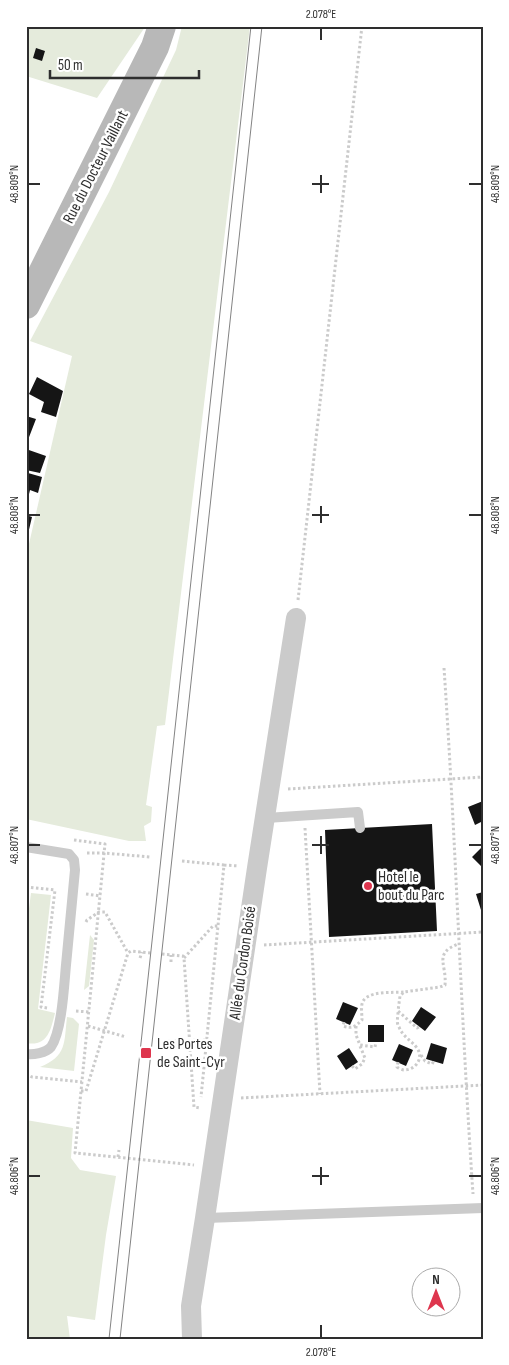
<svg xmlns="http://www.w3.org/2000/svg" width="509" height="1365" viewBox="0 0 509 1365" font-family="'Sofia Sans Condensed',sans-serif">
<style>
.green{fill:#e5ebdc}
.building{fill:#151515}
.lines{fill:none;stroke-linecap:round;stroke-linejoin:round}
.path{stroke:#cbcbcb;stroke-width:3;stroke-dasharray:2.5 2.5;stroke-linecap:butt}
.lane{stroke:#cbcbcb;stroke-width:10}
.street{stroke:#cbcbcb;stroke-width:20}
.secondary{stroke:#b8b8b8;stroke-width:28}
.tram{stroke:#838383;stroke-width:1}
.ticks{fill:none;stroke:#2e2e2e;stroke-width:2}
.poi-dot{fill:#de364e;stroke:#fff;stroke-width:2}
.labels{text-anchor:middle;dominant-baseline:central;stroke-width:5;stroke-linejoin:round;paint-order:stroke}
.street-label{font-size:16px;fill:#2e2e2e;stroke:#fff}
.poi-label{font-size:16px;fill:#2e2e2e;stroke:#fff;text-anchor:start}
.neatline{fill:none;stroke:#2e2e2e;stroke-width:2}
.ticks-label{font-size:12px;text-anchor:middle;fill:#2e2e2e}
</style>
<rect width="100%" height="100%" fill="#fff"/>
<path class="green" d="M26,26h116l3,1 -48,71 -71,-22z
M182,26h68l-85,699 -8,1 -11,79 6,2 -1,15 -7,4 2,15h-17l-103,-22 2,-21 -2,-3v-238l46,-201 -42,-15 79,-149 67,-142z
M31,893l20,2 -13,114 17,4c-4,16 -7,34 -29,30v-111z
M90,935l4,5 -5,46 -5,4z
M67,1017l6,1 6,6 -5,47 -34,-4c27,-11 24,-24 27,-50z
M26,1120l47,8 -2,30 9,12 36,6 -10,59 -11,85 -28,-4 3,23h-44z"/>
<path class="building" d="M36,48l9,3 -3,10 -9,-3z
M37,377l26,14 -7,26 -15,-5 3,-10 -15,-8z
M26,416l10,3 -10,26z
M26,449l20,7 -6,17 -14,-3z
M28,473l14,4 -4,16 -8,-3 -2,8 -2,-1v-18z
M26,515l6,2 -5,21h-1z
M483,801v20l-8,4 -7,-18z
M432,824l5,107 -108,6 -4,-107z
M483,846v22l-11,-11z
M483,892v17l-2,1 -5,-16z
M343,1002l15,6 -8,17 -14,-6z
M421,1007l15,10 -11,14 -13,-10z
M368,1025h16v17h-16z
M431,1043l16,5 -4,16 -17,-5z
M399,1044l14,6 -7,16 -14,-6z
M349,1048l9,14 -12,8 -9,-14z"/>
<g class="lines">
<path class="path" d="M298,600l64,-574
M444,668c12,175 17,351 29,526
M288,789l195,-12
M305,828l15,266
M74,840l31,4 -30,309 119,12
M87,853h17l46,4
M182,861l42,4 -23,232
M224,865l15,1
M26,887l29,3
M86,894l15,2
M86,922l1,-2 12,-8h6l23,41
M264,945l219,-13
M162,954l21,2 1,2 10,149 6,1
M140,958l2,-6
M184,958l29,-32h6
M171,962v-7
M47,1008l-6,-1 14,-117
M76,1011l13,1
M344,1022l-1,4c9,3 12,1 19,-6 0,-5 -1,-11 0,-16 3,-14 31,-11 42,-12
M88,1026l38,11
M356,1026v9l4,10 15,2 1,-5
M419,1027l-2,1 -19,-17 2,-15 4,-4 36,-5 5,-2c2,-21 -12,-31 13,-41
M168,1041l39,-1
M421,1055l4,6 7,3 2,-3
M398,1062l-1,5c1,1 5,3 7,3 12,0 20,-12 13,-22 -6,-8 -14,-11 -18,-21 -3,-4 -1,-10 -1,-15
M352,1066l3,3 7,-5 3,-6 -5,-12
M26,1074l6,3 50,5
M81,1091h5l42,-138 3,-2 20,2
M241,1098l242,-13
M118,1157l1,-7"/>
<path class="lane" d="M266,818l92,-6 2,16
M26,847l43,7 5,6 1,10c-3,32 -6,63 -9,95 -2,21 -4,66 -15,82 -5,6 -18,8 -25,7
M205,1218l278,-10"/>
<path class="street" d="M192,1339l-1,-33 14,-88 52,-350 39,-250"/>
<path class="secondary" d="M26,305l129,-258 7,-21"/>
<path class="tram" d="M109,1339l142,-1313
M120,1339l142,-1313"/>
</g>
<path class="ticks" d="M321,28v12M321,175v18M28,184h12M312,184h17M469,184h13M321,506v17M28,515h12M312,515h17M469,515h13M321,836v18M28,845h12M312,845h17M469,845h13M321,1167v18M28,1176h12M312,1176h17M469,1176h13M321,1325v13"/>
<g class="poi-dot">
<circle cx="368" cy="886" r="5"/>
<rect x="140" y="1047" width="12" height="12" rx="2.5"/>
</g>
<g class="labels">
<g class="street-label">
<text transform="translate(96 167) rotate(-63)">Rue du Docteur Vaillant</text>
<text transform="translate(243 963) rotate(-82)">Allée du Cordon Boisé</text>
</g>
<g class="poi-label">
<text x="378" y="877">Hotel le<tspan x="378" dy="18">bout du Parc</tspan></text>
<text x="157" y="1044">Les Portes<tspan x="157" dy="18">de Saint-Cyr</tspan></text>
</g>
</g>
<rect width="509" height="1365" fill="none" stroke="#ffffff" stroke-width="55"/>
<g transform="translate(436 1292)"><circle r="24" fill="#ffffff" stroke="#ababab"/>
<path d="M0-4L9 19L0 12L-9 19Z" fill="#de364e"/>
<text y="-8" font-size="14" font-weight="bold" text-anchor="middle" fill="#2e2e2e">N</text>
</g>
<path d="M50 70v8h149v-8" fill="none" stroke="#2e2e2e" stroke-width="2.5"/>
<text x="58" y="70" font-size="15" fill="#2e2e2e" stroke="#ffffff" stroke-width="4" paint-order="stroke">50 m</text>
<rect x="28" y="28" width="454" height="1310" class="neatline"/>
<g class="ticks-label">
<text x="321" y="18">2.078°E</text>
<text transform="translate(14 184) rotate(-90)" y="4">48.809°N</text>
<text transform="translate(495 184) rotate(-90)" y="4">48.809°N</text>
<text transform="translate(14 515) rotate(-90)" y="4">48.808°N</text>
<text transform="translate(495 515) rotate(-90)" y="4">48.808°N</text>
<text transform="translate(14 845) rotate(-90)" y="4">48.807°N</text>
<text transform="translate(495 845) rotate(-90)" y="4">48.807°N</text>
<text transform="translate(14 1176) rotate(-90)" y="4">48.806°N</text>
<text transform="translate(495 1176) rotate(-90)" y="4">48.806°N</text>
<text x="321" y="1356">2.078°E</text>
</g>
</svg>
